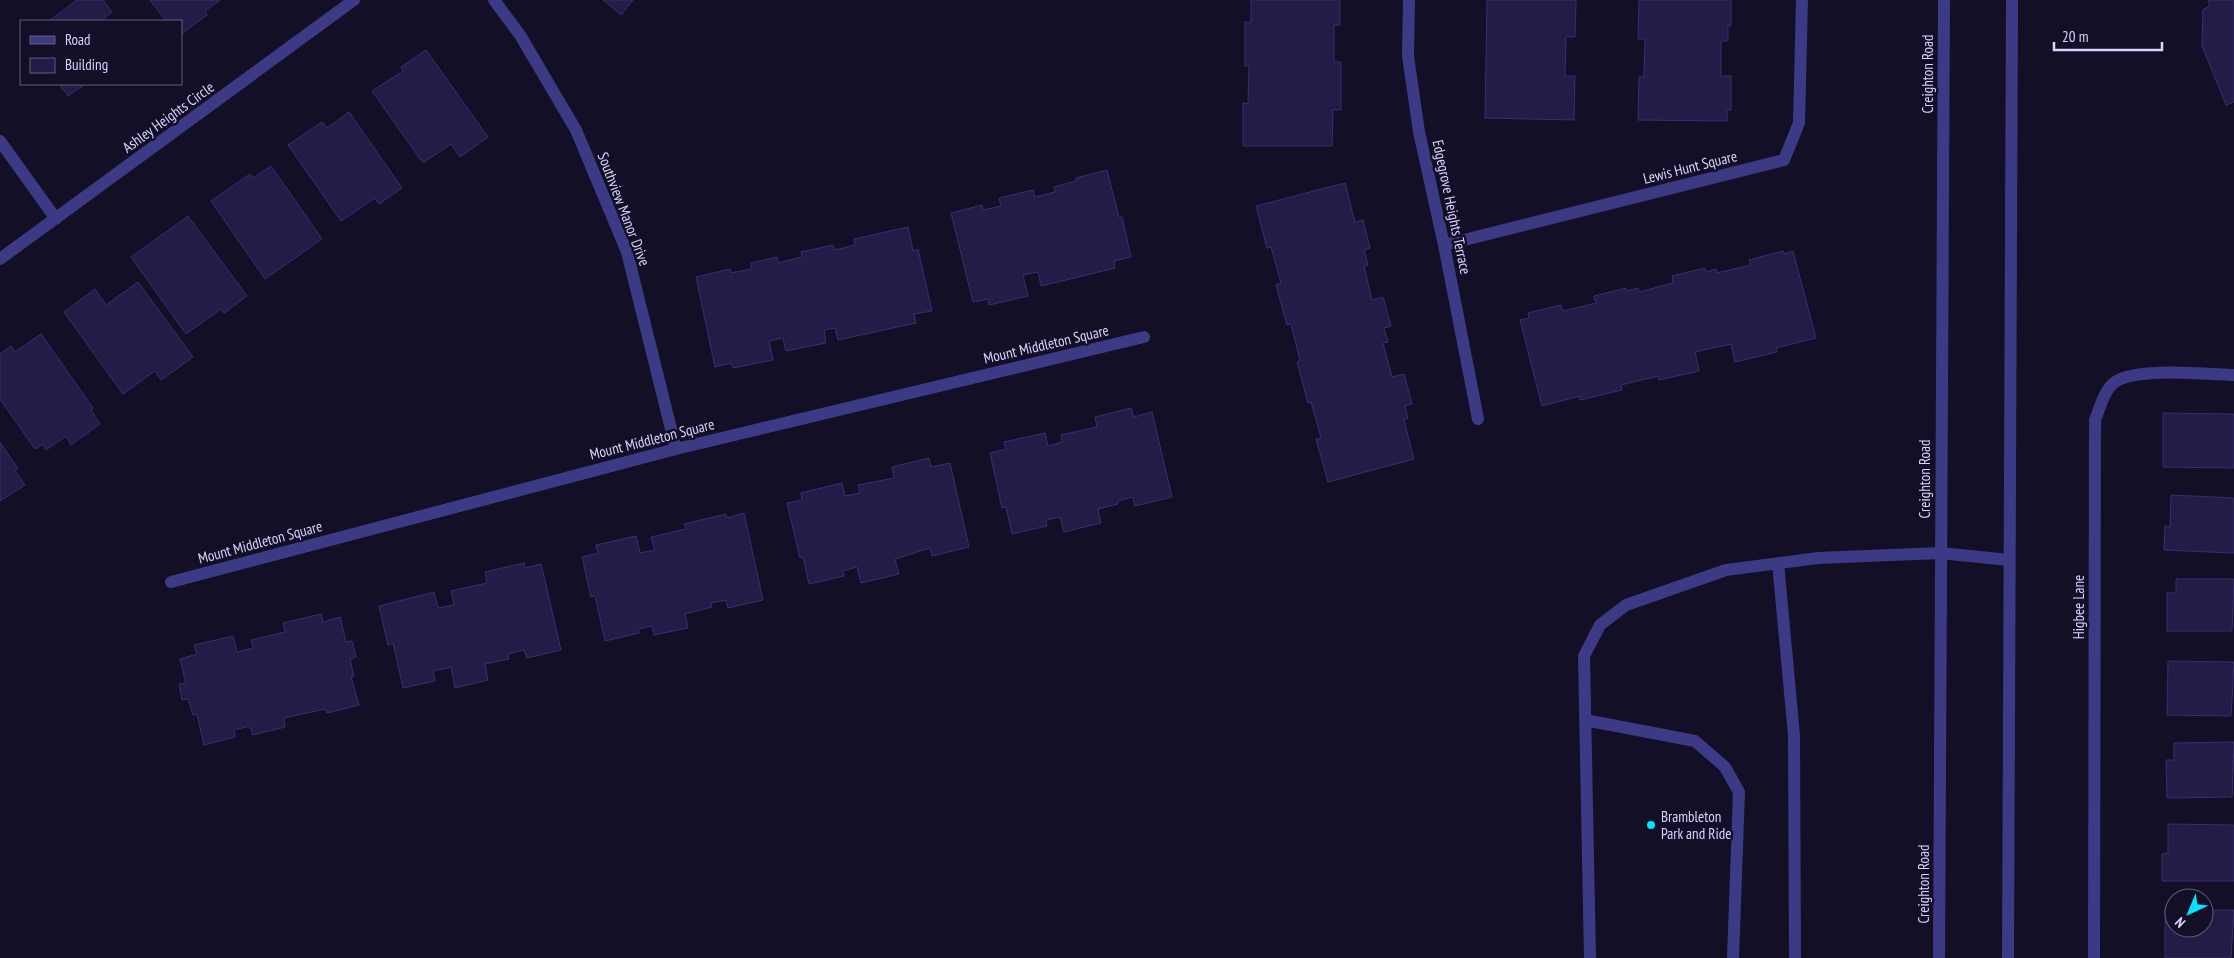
<svg xmlns="http://www.w3.org/2000/svg" width="2234" height="958" viewBox="0 0 2234 958" font-family="'PT Sans Narrow',sans-serif">
<style>
.building{fill:#241b47;stroke:#3b2d73}
.lines{fill:none;stroke-linecap:round;stroke-linejoin:round}
.service{stroke:#3d3a85;stroke-width:12}
.minor{stroke:#3d3a85;stroke-width:12}
.tertiary{stroke:#3d3a85;stroke-width:12}
.poi-dot{fill:#00e5ff;stroke:#130f26;stroke-width:2}
.labels{text-anchor:middle;dominant-baseline:central;stroke-width:5;stroke-linejoin:round;paint-order:stroke}
.street-label{font-size:15px;fill:#d9d4ff;stroke:#130f26}
.poi-label{font-size:15px;fill:#d9d4ff;stroke:#130f26;text-anchor:start}
</style>
<rect width="100%" height="100%" fill="#130f26"/>
<path class="building" d="M77,0h26l9,12 -11,9h-52z
M150,0h70l-15,11 2,4 -26,19v-13h-15z
M603,0h30l-12,15z
M1251,0h89v25h-6v37h7v48h-8l-1,36h-89v-43l5,1 1,-38h-4v-44h6z
M1487,0h89l-1,37h-9l-1,39h10l-1,44 -89,-2z
M1639,0h92v26h-3v15h-7v35h10v34h-4v11l-89,-1 1,-43h5l1,-38h-7z
M2209,0h25v102l-8,3 -24,-59 1,-36 6,-4z
M426,50l62,87 -28,20 -9,-13 -28,19 -51,-72 31,-20 -2,-4z
M59,84h26l-17,12z
M349,112l53,76 -23,16 -4,-6 -34,23 -53,-76 34,-23 5,6z
M271,166l51,73 -57,40 -54,-78 39,-27 3,4z
M1107,170l12,47h3l9,40 -17,4 1,7 -74,18 -3,-14 -15,3 5,21 -39,9 -1,-6 -15,3 -22,-89 31,-8 1,5 18,-4 -2,-8 34,-8 2,7 20,-5 -1,-5 22,-6v-3z
M1345,183l10,39 8,-2 7,28 -6,2 4,15 -4,1 8,34 11,-3 8,29 -7,2 4,14 -5,1 9,34 12,-3 8,30 -7,2 3,12 -4,2 10,39 -86,23 -12,-43 5,-1 -10,-36 -3,1 -11,-41 3,-1 -9,-37 -4,1 -11,-40 5,-2 -10,-36 -4,1 -11,-42z
M188,216l59,80 -23,17 -3,-4 -35,25 -55,-77z
M908,227l5,24 5,-2 14,62 -18,3 2,9 -78,17 -3,-12 -11,2 2,13 -40,8 -3,-13 -14,3 4,19 -40,8 -2,-5 -16,4 -19,-90 34,-8 1,4 20,-4v-6l26,-6 1,6 24,-6 -1,-5 32,-7 2,5 20,-5 -1,-6z
M1783,251v3l10,-3 23,87 -40,10 1,4 -42,10 -4,-18 -36,8 4,19 -40,9 -1,-4 -37,9 1,5 -42,10v-4l-38,10 -22,-86 9,-2 -1,-5 33,-8 2,6 33,-8 -2,-7 32,-8 1,3 11,-3 1,4 34,-9 -1,-7 33,-8 1,4 10,-3 1,4 34,-8 -2,-5z
M138,282l55,75 -32,23 -6,-9 -32,23 -59,-82 31,-23 11,16z
M41,334l52,74 -2,2 9,14 -29,21 -5,-9 -20,14 -3,-6 -8,5 -35,-50v-45l11,-8 4,6z
M1131,408l3,9 18,-5 20,85 -37,9 -2,-9 -15,4v3l-20,5 3,14 -37,9 -4,-15 -14,3 1,6 -35,8 -6,-27 -4,1 -12,-55 16,-4 -2,-7 41,-9 3,13 14,-4 -1,-7 36,-8 -2,-10z
M2163,413l71,1v54l-71,-1z
M0,442l18,27 -3,2 10,14 -25,16z
M929,458l2,9 19,-4 19,84 -37,9 -2,-8 -35,11 4,15 -38,9 -4,-16 -14,4 1,5 -35,8 -6,-27 -3,1 -13,-55 15,-3 -1,-7 41,-10 3,13 15,-3 -2,-8 36,-7 -2,-11z
M2171,495l63,3v55l-70,-3 1,-24 5,1z
M744,513l19,87 -35,8 -2,-8 -15,3 1,4 -27,7 3,14 -34,7 -2,-9 -14,3 1,4 -34,8 -10,-45 -4,1 -9,-40 16,-4 -2,-8 40,-9 4,17 15,-3 -4,-13 35,-8 -2,-5 42,-10 1,4z
M524,563l1,5 16,-4 20,86 -34,8 -3,-8 -16,4 1,5 -24,5 3,16 -33,8 -4,-21 -18,4 2,10 -32,7 -10,-45 -5,2 -9,-39 55,-14 4,16 16,-3 -3,-14 36,-8 -2,-11z
M2176,579h58l-2,52h-65v-38h9z
M321,614l2,8 17,-5 6,25 6,-1 4,16 -6,2 4,17 -3,1 8,28 -32,8 -2,-4 -41,9 1,9 -32,8 -3,-9 -16,4 1,7 -31,8 -7,-31 -4,1 -5,-16 -6,1 -3,-16 7,-1 -6,-24 17,-5 -3,-9 39,-9 4,16 16,-4 -2,-8 34,-8 -2,-9z
M2168,661l66,1 -3,54 -64,-1z
M2234,742l-2,55 -65,1 -1,-38h8v-17z
M2168,824l66,1v56h-72v-27l6,-1z
M2165,910h9v18h30v-18h30l-3,48h-66z"/>
<g class="lines">
<path class="service" d="M1778,563l16,172 1,223
M1585,720l110,21 30,26 14,25 -6,166
M1590,958l-6,-302 16,-31 26,-20 100,-35 92,-12 122,-5 69,7
M2094,958l1,-538c5,-12 9,-30 20,-38 21,-15 91,-8 119,-7"/>
<path class="minor" d="M494,0l26,35 56,95 51,122 49,197
M1409,0l-1,56 11,76 25,113 34,174
M0,141l56,78
M1444,245l340,-85 15,-37 3,-123
M0,259l354,-259
M171,582l505,-133 468,-112"/>
<path class="tertiary" d="M1939,958l5,-958
M2008,958l4,-958"/>
</g>
<circle class="poi-dot" cx="1651" cy="825" r="5"/>
<g class="labels">
<g class="street-label">
<text transform="translate(1927 74) rotate(-90)">Creighton Road</text>
<text transform="translate(168 117) rotate(-36)">Ashley Heights Circle</text>
<text transform="translate(1690 167) rotate(-14)">Lewis Hunt Square</text>
<text transform="translate(1452 207) rotate(78)">Edgegrove Heights Terrace</text>
<text transform="translate(624 209) rotate(69)">Southview Manor Drive</text>
<text transform="translate(1046 344) rotate(-13)">Mount Middleton Square</text>
<text transform="translate(652 439) rotate(-14)">Mount Middleton Square</text>
<text transform="translate(1924 479) rotate(-90)">Creighton Road</text>
<text transform="translate(260 542) rotate(-15)">Mount Middleton Square</text>
<text transform="translate(2078 607) rotate(-90)">Higbee Lane</text>
<text transform="translate(1923 884) rotate(-90)">Creighton Road</text>
</g>
<g class="poi-label">
<text x="1661" y="816">Brambleton<tspan x="1661" dy="17">Park and Ride</tspan></text>
</g>
</g>
<rect x="20" y="20" width="162" height="65" fill="#130f26" stroke="#625e7d"/>
<rect x="30" y="36" width="25" height="8" fill="#3d3a85" stroke="#625e7d"/>
<text x="65" y="45" font-size="15" fill="#d9d4ff">Road</text>
<rect x="30" y="58" width="25" height="15" fill="#241b47" stroke="#625e7d"/>
<text x="65" y="70" font-size="15" fill="#d9d4ff">Building</text>
<g transform="translate(2189 913) rotate(224)"><circle r="24" fill="#130f26" stroke="#625e7d"/>
<path d="M0-4L9 19L0 12L-9 19Z" fill="#00e5ff"/>
<text y="-8" font-size="14" font-weight="bold" text-anchor="middle" fill="#d9d4ff">N</text>
</g>
<path d="M2054 42v8h108v-8" fill="none" stroke="#d9d4ff" stroke-width="2.5"/>
<text x="2062" y="42" font-size="15" fill="#d9d4ff" stroke="#130f26" stroke-width="4" paint-order="stroke">20 m</text>
</svg>
